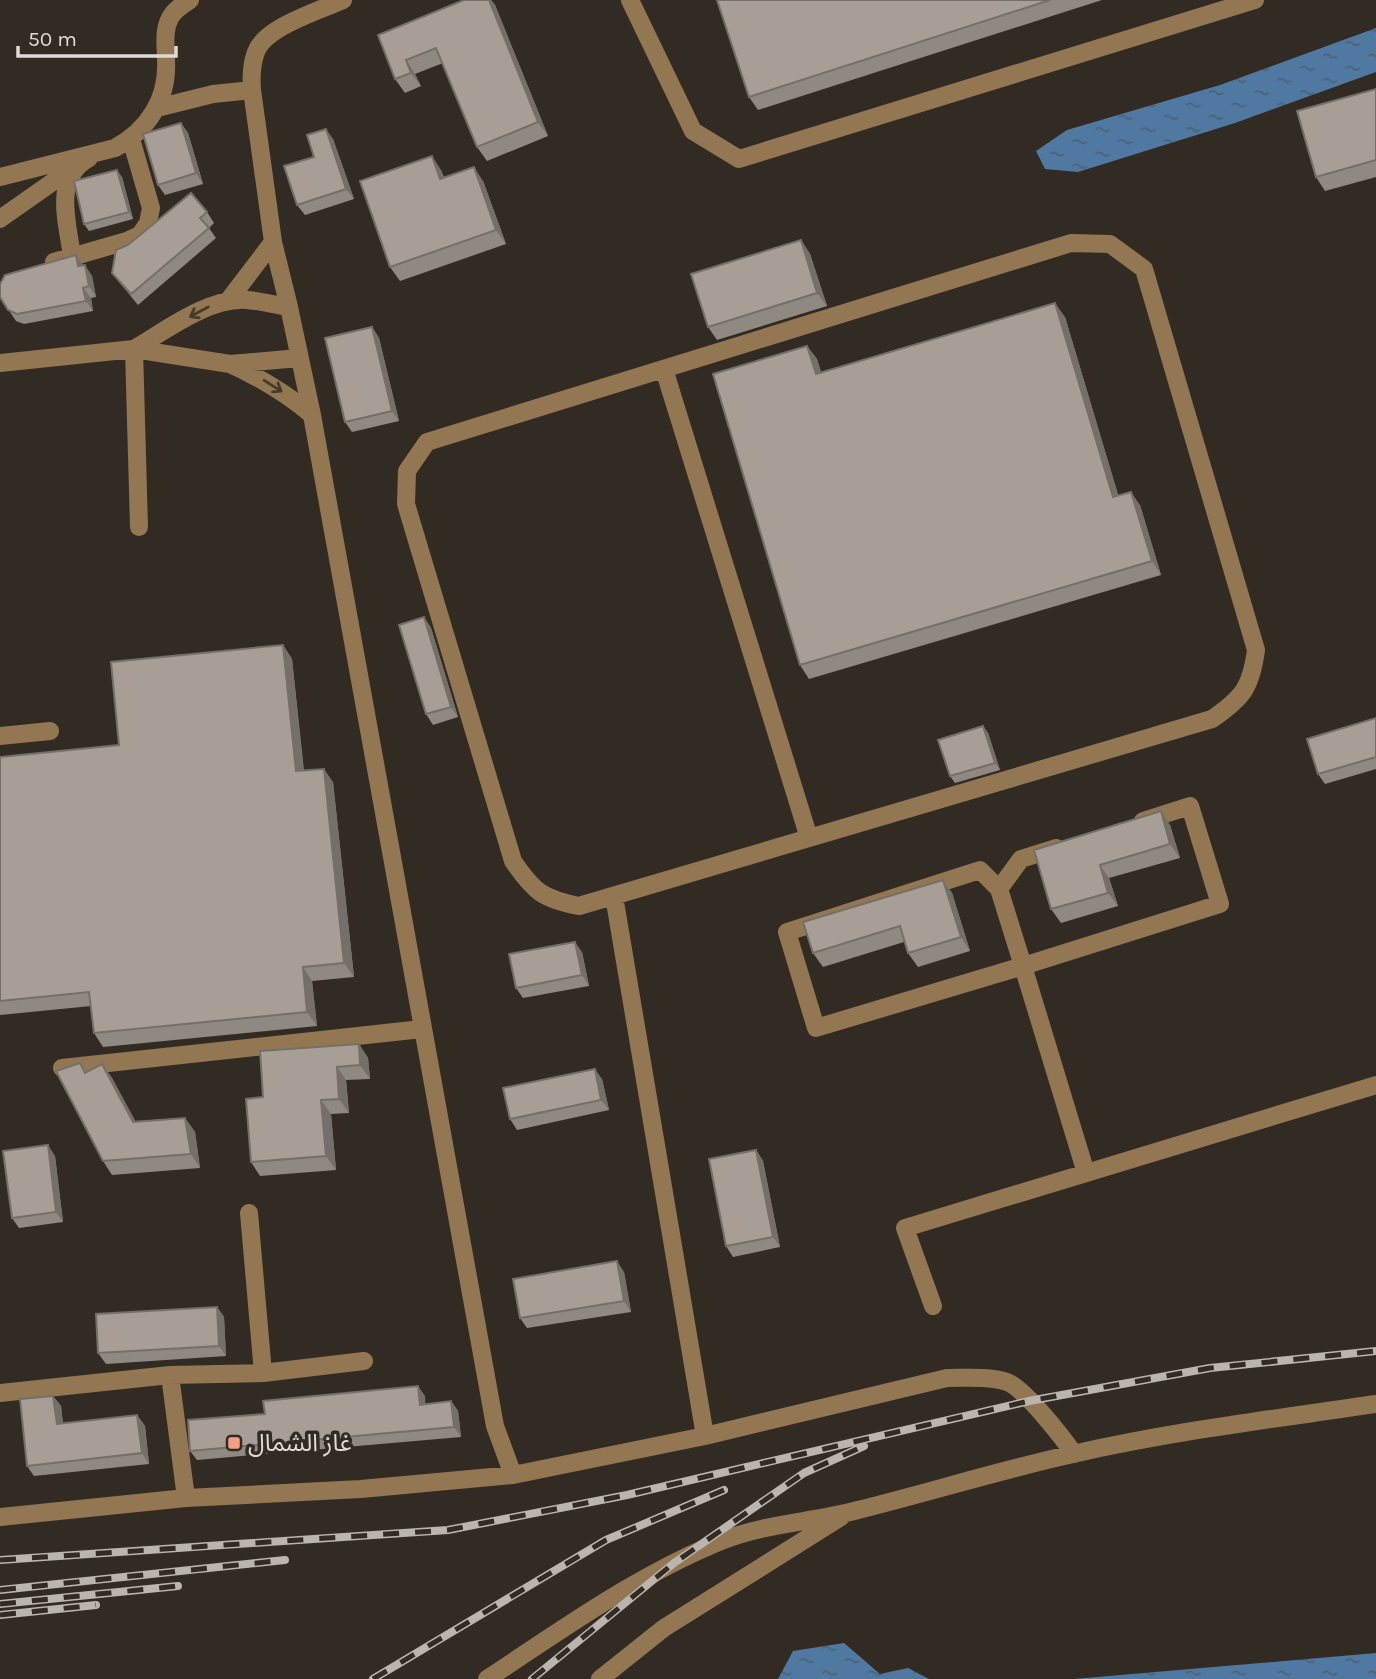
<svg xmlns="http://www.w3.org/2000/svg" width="1376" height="1679" viewBox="0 0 1376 1679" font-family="Karla,'Noto Sans Arabic',sans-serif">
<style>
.water{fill:url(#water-ripples)}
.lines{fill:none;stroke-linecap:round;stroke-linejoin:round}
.minor{stroke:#937753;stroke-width:18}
.rail-casing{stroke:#bbb5b0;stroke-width:8}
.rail{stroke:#322b24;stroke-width:5;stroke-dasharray:16;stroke-linecap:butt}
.wall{fill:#908981}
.shaded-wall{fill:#756f69}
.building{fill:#a79f96;stroke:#756f69;stroke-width:2}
.oneway{stroke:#453a2d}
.poi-dot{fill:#f39f82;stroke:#322b24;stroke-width:2.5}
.labels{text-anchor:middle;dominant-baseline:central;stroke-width:7;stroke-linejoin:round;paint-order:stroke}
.poi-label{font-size:24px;fill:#dfdad6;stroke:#322b24;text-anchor:start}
</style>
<defs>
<pattern id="water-ripples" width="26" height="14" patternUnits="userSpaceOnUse" patternTransform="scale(1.75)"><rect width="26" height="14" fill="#4f79a0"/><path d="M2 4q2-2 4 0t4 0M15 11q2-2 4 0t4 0" fill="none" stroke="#4a637a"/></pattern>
</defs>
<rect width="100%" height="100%" fill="#322b24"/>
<path class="water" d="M1376,28v44l-141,51 -157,49 -33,-3 -9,-18 31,-21 153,-45z
M844,1643l36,31 28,-6 21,11h-151l15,-28z
M1376,1653v26h-302z"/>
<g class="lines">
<path class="minor" d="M343,0c-24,11 -78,27 -87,52 -5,13 -5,25 -4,38l21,152 16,65 23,108 183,1011 18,49
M630,0l63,131 46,28 516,-159
M157,108l56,-14 39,-4
M0,177l115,-29c33,-18 53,-49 51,-87 0,-14 -3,-30 4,-43 4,-8 12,-13 20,-18
M0,219l74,-52
M1071,243l39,1 34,25 112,381c-5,37 -13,48 -44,69l-633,187c-36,-7 -45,-14 -66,-45l-107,-357 1,-33 20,-29z
M72,257c-4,-34 -20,-79 17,-99
M54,262l73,-21 13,-6 8,-12 3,-15 -20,-69
M228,301l45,-59
M134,349l5,178
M134,349c31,-18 75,-52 113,-49 14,1 28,5 42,7
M0,363l134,-14 96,15 69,-6
M230,364c31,14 56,29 82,51
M664,369l145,469
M0,736l50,-5
M980,870l19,19 24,77 -207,62 -29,-96z
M999,889l22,-30 35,-11
M614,896l91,540
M62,1068l360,-39
M1086,1173l-63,-207 197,-62 -30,-98 -47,15
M249,1213l14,160
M933,1306l-28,-78 471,-143
M170,1375l16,123
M0,1393l170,-18 93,-2 101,-12
M0,1517l186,-19 175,-9 152,-14 192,-39 242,-58c19,0 42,-2 60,4 17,6 56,56 67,72
M487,1679c76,-50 152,-105 237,-139 44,-17 90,-18 134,-30 72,-18 143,-40 215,-56 100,-23 202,-35 303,-50
M600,1679l64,-51 177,-111"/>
<defs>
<path id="rail" d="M0,1560l448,-30 179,-35 402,-94 181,-33 166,-17
M0,1590l285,-30
M0,1604l178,-18
M0,1615l96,-10
M373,1679l233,-139 118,-50
M532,1679l142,-116 130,-90 60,-27"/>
</defs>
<use href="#rail" class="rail-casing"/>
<use href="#rail" class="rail"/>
</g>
<path class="wall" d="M464,0h27l4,5 53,131 -61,25 -10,-14 -34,-84 -28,11 6,12 -16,7 -10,-14 -17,-44z
M717,0h385l-344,110 -9,-13z
M1376,89v88l-51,14 -9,-14z
M181,123l7,10 15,51 -38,11 -7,-10z
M333,139l21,60 -49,16 -8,-10z
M441,170l3,7 39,4 23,63 -106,37 -10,-14z
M122,177l11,42 -44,12 -5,-7z
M207,212l7,11 -5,5 7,10 -78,67 -18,-22 -8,-10z
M801,240l9,14 17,52 -110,34 -9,-13z
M83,265l9,11 4,21 -5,1 2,13 -69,13 -8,-3 -16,-24z
M1065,317l53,178 22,10 21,70 -352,104 -9,-14 7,-319 10,13 4,13z
M372,327l7,11 20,83 -47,11 -7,-10z
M424,617l7,11 27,89 -25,8 -7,-11z
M283,645l9,14 12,112 29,11 21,195 -42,4 5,45 -214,21 -9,-14 -3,-27 -91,9v-258l119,-12z
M1376,718v51l-51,15 -7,-10z
M983,726l5,7 12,37 -45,13 -5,-7z
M1170,825l10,33 -71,20 9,28 -57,17 -10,-14 -17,-59z
M943,880l9,13 18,58 -52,16 -10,-14 -4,-11 -81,25 -10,-14z
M582,952l7,34 -66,12 -7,-10z
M359,1044l9,14 2,21 -24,1 3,33 -18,1 5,56 -76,6 -9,-14 12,-65z
M80,1063l7,9 15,-8 10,14 23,43 50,-3 10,14 5,36 -88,7 -9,-14z
M602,1079l7,31 -92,20 -7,-11z
M756,1150l7,11 17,86 -47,10 -7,-11z
M55,1156l8,66 -44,6 -7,-10z
M624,1272l7,40 -104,16 -7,-10z
M217,1307l7,10 2,39 -120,8 -8,-11z
M53,1396l8,10 2,17 74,-8 8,11 4,38 -115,12 -7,-10z
M425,1396v8l26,-3 7,10 3,26 -264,23 -7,-9 75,-37z"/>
<path class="shaded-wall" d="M489,0h2l4,5 53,131 -10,-14z
M406,60l9,14 6,12 -10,-13z
M181,123l7,10 15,51 -7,-11z
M326,129l7,10 21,60 -8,-10z
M432,156l9,14 9,23 -10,-14z
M474,167l9,14 23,63 -10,-14z
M117,170l5,7 11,42 -4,-7z
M801,240l9,14 17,52 -10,-13z
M76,255l7,10 -5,1z
M85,265l7,11 4,21 -7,-11z
M83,288l8,10 2,13 -7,-10z
M1055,303l10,14 58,194 -10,-14z
M372,327l7,11 20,83 -7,-10z
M807,346l10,13 8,28 -9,-13z
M1131,492l9,13 21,70 -9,-14z
M424,617l7,11 27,89 -7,-10z
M283,645l9,14 13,126 -9,-14z
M983,726l5,7 12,37 -5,-7z
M324,769l9,13 21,195 -10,-14z
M1161,811l9,14 10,33 -10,-14z
M1100,865l9,13 9,28 -10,-13z
M943,880l9,13 18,58 -9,-14z
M575,942l7,10 7,34 -7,-11z
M303,967l9,14 5,45 -10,-14z
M359,1044l9,14 2,21 -10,-14z
M102,1064l10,14 31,57 -10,-13z
M337,1067l9,13 3,33 -10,-14z
M595,1069l7,10 7,31 -8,-10z
M321,1100l10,14 5,56 -10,-14z
M185,1118l10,14 5,36 -9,-14z
M48,1145l7,11 8,66 -7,-10z
M756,1150l7,11 17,86 -7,-10z
M617,1261l7,11 7,40 -7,-11z
M217,1307l7,10 2,39 -7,-10z
M418,1386l7,10 1,18 -6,-9z
M53,1396l8,10 3,28 -7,-10z
M451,1401l7,10 3,26 -7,-10z
M137,1415l8,11 4,38 -7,-11z"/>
<path class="building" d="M464,0h25l49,122 -61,25 -41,-99 -30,12 5,13 -16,6 -17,-44z
M717,0h333l-301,97z
M1376,89v71l-60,17 -19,-66z
M181,123l15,50 -38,12 -15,-51z
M326,129l20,60 -49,16 -13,-39 30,-9 -7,-22z
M432,156l8,23 34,-12 22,63 -106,37 -30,-86z
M117,170l12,42 -45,12 -10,-43z
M191,193l16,19 -7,6 9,10 -78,66 -19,-21 4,-23 12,-5z
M801,240l16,53 -109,34 -17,-53z
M76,255l2,11 7,-1 4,21 -6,2 3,13 -69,13 -9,-4 -8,-13v-13l5,-9z
M1055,303l58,194 18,-5 21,69 -352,104 -87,-291 94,-28 9,28z
M372,327l20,84 -47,11 -20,-84z
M424,617l27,90 -25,7 -27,-89z
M283,645l13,126 28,-2 20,194 -41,4 4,45 -213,21 -5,-41 -89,9v-244l119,-12 -8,-83z
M1376,718v39l-58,17 -11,-35z
M983,726l12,37 -45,13 -12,-36z
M1161,811l9,33 -70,21 8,28 -57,16 -17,-59z
M943,880l18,57 -53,16 -8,-27 -87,27 -10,-31z
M575,942l7,33 -66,13 -7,-34z
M359,1044l1,21 -23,2 2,32 -18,1 5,56 -75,6 -5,-63 17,-2 -3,-46z
M80,1063l5,10 17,-9 31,58 52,-4 6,36 -88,7 -47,-90z
M595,1069l6,31 -91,19 -7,-31z
M48,1145l8,67 -44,6 -9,-67z
M756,1150l17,87 -47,9 -17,-87z
M617,1261l7,40 -104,17 -7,-39z
M217,1307l2,39 -121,7 -2,-39z
M418,1386l2,19 31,-4 3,26 -264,24 -2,-31 77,-6 -2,-13z
M53,1396l4,28 80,-9 5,38 -115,13 -7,-67z"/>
<defs><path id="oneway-shaft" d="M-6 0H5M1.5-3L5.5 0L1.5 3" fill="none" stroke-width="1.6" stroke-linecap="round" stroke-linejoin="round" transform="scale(1.75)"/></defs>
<g class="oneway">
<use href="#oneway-shaft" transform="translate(199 312) rotate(152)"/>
<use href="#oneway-shaft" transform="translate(273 386) rotate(32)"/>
</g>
<rect class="poi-dot" x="227" y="1436" width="14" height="14" rx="3.5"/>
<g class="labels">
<g class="poi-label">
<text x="248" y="1443">غاز الشمال</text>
</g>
</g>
<path d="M18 46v10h158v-10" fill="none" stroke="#dfdad6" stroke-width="3.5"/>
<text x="28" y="46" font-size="21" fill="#dfdad6" stroke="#322b24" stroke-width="5" paint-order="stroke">50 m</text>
</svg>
